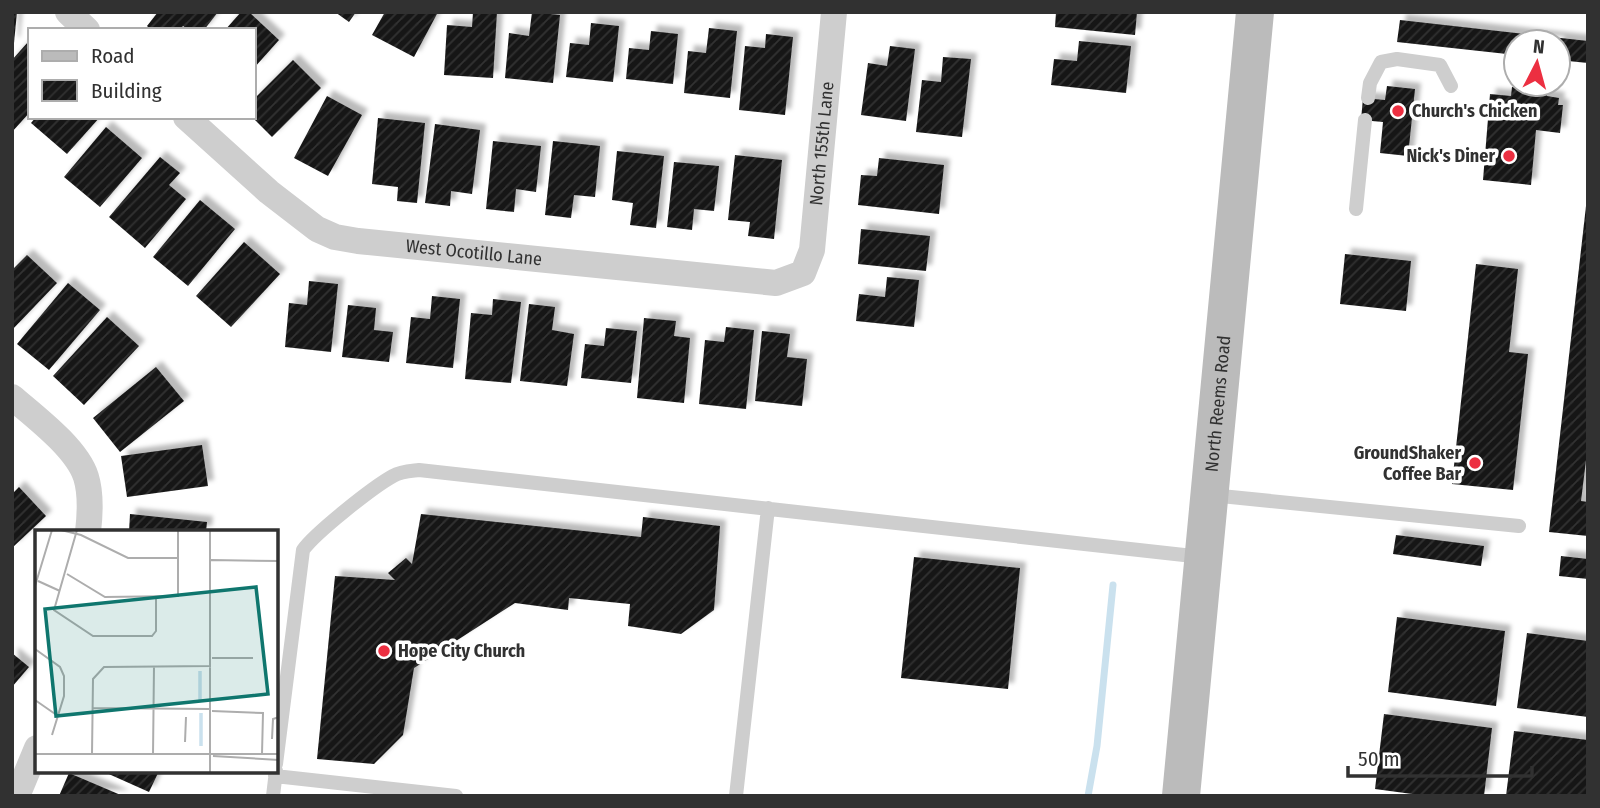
<svg xmlns="http://www.w3.org/2000/svg" width="1600" height="808" viewBox="0 0 1600 808" font-family="'Fira Sans Condensed',sans-serif">
<style>
.lines{fill:none;stroke-linecap:round;stroke-linejoin:round}
.stream{stroke:#cae1ee;stroke-width:7}
.building{fill:url(#building-hatch);filter:url(#shadow)}
.lane{stroke:#cecece;stroke-width:14}
.street{stroke:#cecece;stroke-width:26}
.secondary{stroke:#bbb;stroke-width:38}
.poi-dot{fill:#ec2f41;stroke:#fff;stroke-width:2.5}
.labels{text-anchor:middle;dominant-baseline:central;stroke-width:7;stroke-linejoin:round;paint-order:stroke}
.poi-label{font-size:18px;font-weight:bold;fill:#313131;stroke:#fff;text-anchor:start}
.street-label{font-size:18px;fill:#313131;stroke:#fff}
.inset-river{fill:none;stroke:#cae1ee;stroke-width:3.5}
.inset-road{fill:none;stroke:#adadad;stroke-width:2}
.view{fill:#0f766e;fill-opacity:0.15;stroke:#0f766e;stroke-width:3.5}
.inset-edge{fill:none;stroke:#313131;stroke-width:3.5}
</style>
<defs>
<pattern id="building-hatch" width="6" height="6" patternUnits="userSpaceOnUse" patternTransform="scale(1.75)"><rect width="6" height="6" fill="#181818"/><path d="M-1 1l2-2M0 6l6-6M5 7l2-2" fill="none" stroke="#313131"/></pattern>
<filter id="shadow"><feDropShadow dx="6" dy="-6" stdDeviation="2" flood-color="#0004"/></filter>
</defs>
<rect width="100%" height="100%" fill="#fff"/>
<g class="lines">
<path class="stream" d="M1088,796l9,-50 16,-161"/>
</g>
<path class="building" d="M12,12h5l-3,31h-2z
M158,12h60l-14,18h-16l-5,-4 -3,4h-29l-4,-4z
M241,12h8l30,28 -25,28v-38h-29z
M335,12h21l-7,10z
M385,12h53l-24,45 -42,-22z
M473,12h24l-4,66 -49,-3 3,-50 25,2z
M532,12l28,3 -7,68 -48,-5 4,-45 20,3z
M1056,12h81l-2,23 -80,-8z
M1400,20l188,21v22l-30,-3v-18h-42v13l-119,-13z
M591,23l28,3 -6,56 -47,-5 4,-34 19,2z
M709,28l28,3 -7,67 -46,-5 4,-42 18,2z
M651,31l27,3 -5,50 -47,-5 3,-31 20,2z
M766,34l27,3 -8,78 -46,-5 6,-64 20,2z
M1079,41l52,5 -5,47 -75,-8 3,-26 23,2z
M28,42l2,70 -18,20v-72z
M890,46l25,3 -9,72 -45,-6 7,-52 19,3z
M943,57l28,2 -9,78 -46,-5 6,-52 19,2z
M293,60l28,28 -49,49 -18,-18v-20z
M1387,86l28,3 -7,67 -28,-3 3,-31 -22,-2 2,-22 22,2z
M1512,87l35,4v5l12,2 -1,7h5l-3,28 -24,-3 -5,55 -48,-5 7,-86 21,2z
M327,96l35,19 -34,61 -34,-18z
M36,117h64l-33,37 -36,-31z
M378,118l47,5 -8,80 -20,-2 1,-14 -26,-3z
M435,124l45,6 -8,64 -21,-3 -1,15 -25,-3z
M106,127l36,31 -42,49 -36,-30z
M493,141l48,5 -5,46 -20,-3 -2,23 -28,-3z
M553,141l47,5 -5,51 -21,-2 -3,23 -26,-3z
M617,151l47,5 -8,72 -26,-3 3,-22 -21,-3z
M735,155l47,5 -8,79 -26,-3 2,-14 -22,-2z
M160,157l20,16 -11,12 17,14 -41,49 -36,-31z
M879,158l65,7 -5,49 -81,-9 3,-30 16,1z
M674,162l45,4 -5,45 -20,-2 -2,21 -25,-3z
M200,200l35,29 -47,57 -35,-29z
M1586,206h2v238l-7,57 7,1v34l-39,-4z
M861,229l69,7 -4,35 -68,-7z
M244,242l36,32 -49,53 -35,-31z
M1345,254l66,7 -5,50 -66,-7z
M27,255l30,28 -45,47v-60z
M1476,264l42,5 -9,83 19,2 -15,136 -61,-6z
M887,277l32,3 -5,47 -58,-6 3,-27 26,3z
M309,281l29,3 -7,68 -46,-5 4,-44 18,2z
M68,283l32,27 -51,60 -32,-26z
M432,296l28,3 -7,69 -47,-5 5,-46 19,2z
M493,299l28,3 -10,81 -46,-4 6,-66 21,2z
M529,304l26,3 -3,23 22,4 -7,52 -47,-5z
M348,305l28,3 -2,22 19,2 -4,30 -47,-5z
M107,317l32,29 -55,59 -31,-29z
M644,318l32,3 -2,15 16,2 -6,65 -47,-5z
M726,327l28,3 -8,79 -47,-5 6,-64 19,2z
M606,328l31,3 -6,52 -50,-5 4,-34 19,2z
M762,331l28,3 -3,23 20,2 -5,47 -47,-5z
M156,367l28,34 -64,51 -27,-34z
M202,445l6,41 -81,11 -6,-41z
M19,487l27,29 -34,32v-54z
M130,514l77,8 -1,10h-77z
M421,514l220,23 2,-20 77,9 -6,84 -33,24 -53,-8 2,-22 -61,-6 -1,12 -53,-7 -101,65 -11,67 -29,29 -57,-5 18,-183 60,4 -7,-7 18,-15 6,6z
M1396,535l88,11 -3,20 -88,-12z
M1561,556l27,3v20l-29,-3z
M914,557l106,11 -12,121 -107,-11z
M1397,617l108,14 -9,75 -108,-14z
M1527,633l61,8v76l-71,-9z
M12,653l17,14 -17,20z
M1384,714l108,14 -8,68h-57l-52,-7z
M1514,731l74,9v56h-82z
M102,771h57l-10,21z
M69,773l54,23h-64z"/>
<g class="lines">
<path class="lane" d="M1368,98l2,-15 11,-21 16,-3 43,6 11,21
M1356,209l9,-89
M1211,495l308,31
M276,764l27,-214c12,-17 70,-63 90,-74 8,-5 17,-5 26,-6l783,87
M275,776l181,20
M273,796l3,-25
M736,796l32,-288"/>
<g class="street">
<path d="M68,12l19,18"/>
<path id="s1" d="M186,117l83,75 48,37 18,8 23,4 418,42 27,-10 9,-23 22,-238"/>
<path d="M12,397c22,19 65,51 74,80 5,16 4,38 2,55"/>
<path d="M17,796l20,-48"/>
</g>
<path class="secondary" id="s2" d="M1181,796l74,-784"/>
</g>
<g class="poi-dot">
<circle cx="1398" cy="111" r="7"/>
<circle cx="1509" cy="156" r="7"/>
<circle cx="1475" cy="463" r="7"/>
<circle cx="384" cy="651" r="7"/>
</g>
<g class="labels">
<g class="poi-label">
<text x="1412" y="111">Church's Chicken</text>
<text x="1495" y="156" text-anchor="end">Nick's Diner</text>
<text x="1461" y="453" text-anchor="end">GroundShaker<tspan x="1461" dy="21">Coffee Bar</tspan></text>
<text x="398" y="651">Hope City Church</text>
</g>
<g class="street-label">
<text stroke="none"><textPath href="#s1" startOffset="796">North 155th Lane</textPath></text>
<text stroke="none"><textPath href="#s1" startOffset="332">West Ocotillo Lane</textPath></text>
<text stroke="none"><textPath href="#s2" startOffset="394">North Reems Road</textPath></text>
</g>
</g>
<g transform="translate(35 530)">
<rect width="243" height="243" fill="#fff"/>
<path class="inset-river" d="M165,172v-31M166,183v33"/>
<path class="inset-road" d="M26,0l20,5 47,23h51M42,0l-23,80 39,26h59l4,-5v-34M176,30l68,1M32,44l38,23 73,-1v-66M3,51l22,10M0,56l17,-56M0,119l25,18 4,9v20l-12,39M177,128h41M0,170l23,16M57,178l118,1M177,181l51,2 -1,41M237,209l1,-20 6,-2M150,212l1,-25M0,224h244M57,224l1,-75 11,-12 107,-1M118,225l1,-89M178,226l66,4M175,243v-243"/>
<path class="view" d="M221,57l12,107 -212,22 -11,-107z"/>
<rect width="243" height="243" class="inset-edge"/>
</g>
<rect width="1600" height="808" fill="none" stroke="#313131" stroke-width="28"/>
<rect x="28" y="28" width="228" height="91" fill="#ffffff" stroke="#adadad" stroke-width="2"/>
<rect x="42" y="51" width="35" height="10" fill="#bbbbbb" stroke="#adadad" stroke-width="2"/>
<text x="91" y="63" font-size="21" fill="#313131">Road</text>
<rect x="42" y="80" width="35" height="21" fill="url(#building-hatch)" stroke="#adadad" stroke-width="2"/>
<text x="91" y="98" font-size="21" fill="#313131">Building</text>
<g transform="translate(1537 63) rotate(6)"><circle r="33" fill="#ffffff" stroke="#adadad" stroke-width="2"/>
<path d="M0-5L12 26L0 18L-12 26Z" fill="#ec2f41"/>
<text y="-10" font-size="19" font-weight="bold" text-anchor="middle" fill="#313131">N</text>
</g>
<path d="M1348 766v10h184v-10" fill="none" stroke="#313131" stroke-width="3.5"/>
<text x="1358" y="766" font-size="21" fill="#313131" stroke="#ffffff" stroke-width="5" paint-order="stroke">50 m</text>
</svg>
